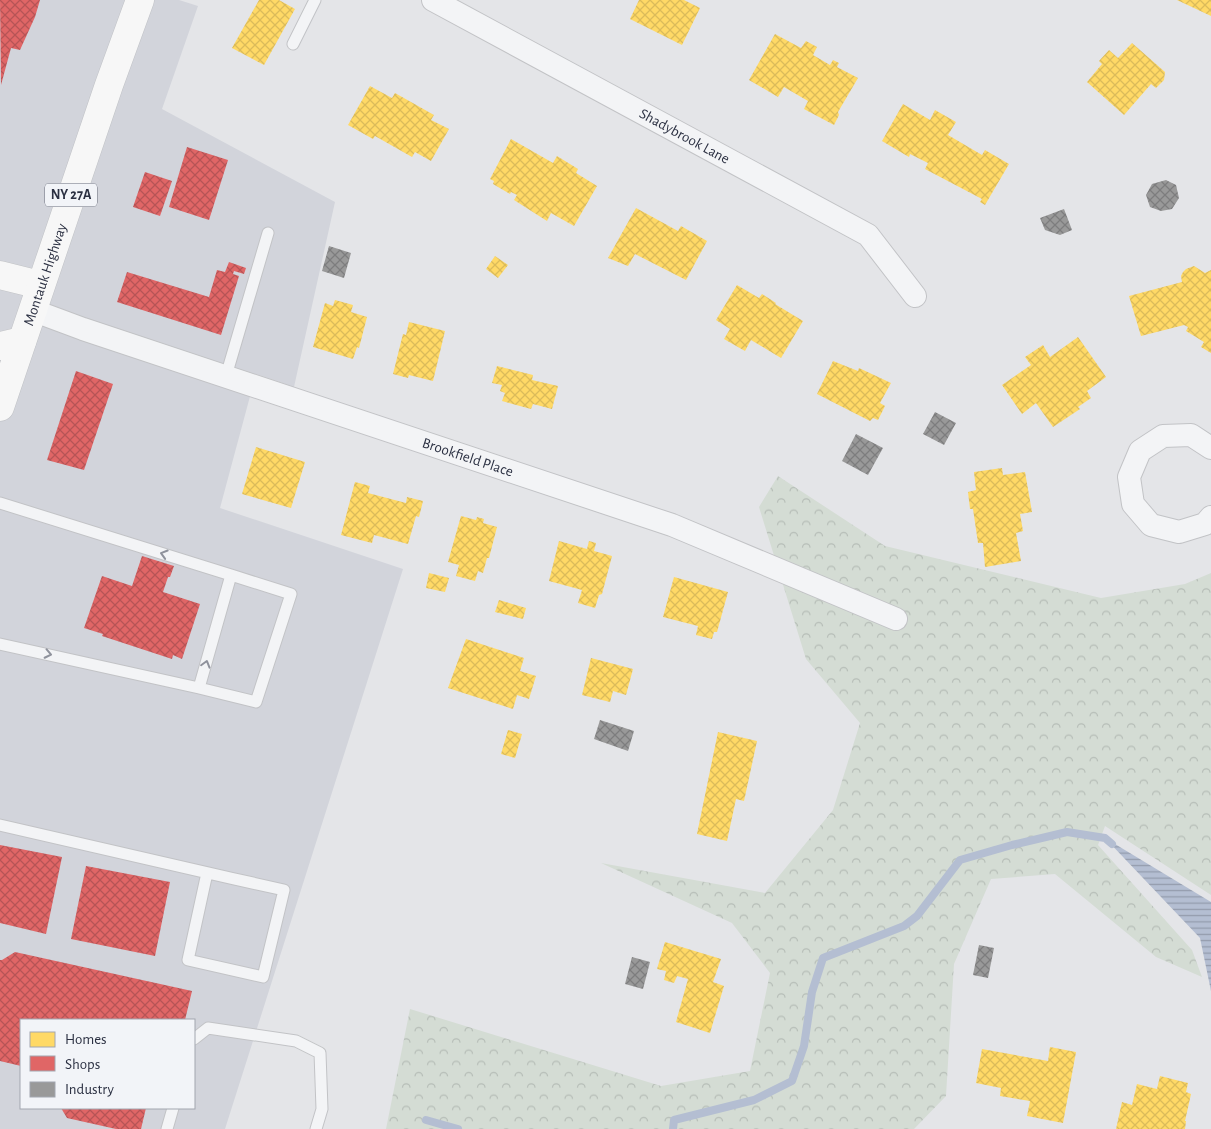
<svg xmlns="http://www.w3.org/2000/svg" width="1211" height="1129" viewBox="0 0 1211 1129" font-family="'Alegreya Sans',sans-serif">
<style>
.built{fill:#d2d4db;fill-rule:evenodd}
.forest{fill:url(#forest-crowns)}
.water{fill:url(#water-rules)}
.homes{fill:url(#homes-cross-hatch)}
.shops{fill:url(#shops-cross-hatch)}
.industry{fill:url(#industry-cross-hatch)}
.lines{fill:none;stroke-linecap:round;stroke-linejoin:round}
.stream{stroke:#b4bed2;stroke-width:8}
.service-casing{stroke:#c2c3c6;stroke-width:13}
.minor-casing{stroke:#c2c3c6;stroke-width:24}
.secondary-casing{stroke:#c2c3c6;stroke-width:29}
.primary-casing{stroke:#c0c2c6;stroke-width:29}
.service{stroke:#f3f4f6;stroke-width:11}
.minor{stroke:#f3f4f6;stroke-width:22}
.secondary{stroke:#f7f7f7;stroke-width:28}
.primary{stroke:#f7f7f7;stroke-width:28}
.oneway{stroke:#8f929c}
.labels{text-anchor:middle;dominant-baseline:central;stroke-width:5;stroke-linejoin:round;paint-order:stroke}
.shield{fill:#f2f4f8;stroke:#676b79;stroke-width:1}
.shield-label{font-size:14px;font-weight:bold;fill:#2b3042}
.street-label{font-size:15px;fill:#2b3042;stroke:#f2f4f8}
</style>
<defs>
<pattern id="forest-crowns" width="20" height="18" patternUnits="userSpaceOnUse" patternTransform="scale(1.25)"><rect width="20" height="18" fill="#d4dcd4"/><path d="M2 6a3 3 0 1 1 6 0M12 15a3 3 0 1 1 6 0" fill="none" stroke="#b6bdb7"/></pattern>
<pattern id="water-rules" width="6" height="5" patternUnits="userSpaceOnUse" patternTransform="scale(1.25)"><rect width="6" height="5" fill="#b4bed2"/><path d="M0 2.5h6" fill="none" stroke="#939bac"/></pattern>
<pattern id="homes-cross-hatch" width="8" height="8" patternUnits="userSpaceOnUse" patternTransform="scale(1.25)"><rect width="8" height="8" fill="#ffd966"/><path d="M0 0l8 8M0 8l8-8" fill="none" stroke="#dbbb5a"/></pattern>
<pattern id="shops-cross-hatch" width="8" height="8" patternUnits="userSpaceOnUse" patternTransform="scale(1.25)"><rect width="8" height="8" fill="#e06666"/><path d="M0 0l8 8M0 8l8-8" fill="none" stroke="#b65456"/></pattern>
<pattern id="industry-cross-hatch" width="8" height="8" patternUnits="userSpaceOnUse" patternTransform="scale(1.25)"><rect width="8" height="8" fill="#999"/><path d="M0 0l8 8M0 8l8-8" fill="none" stroke="#7d7d7e"/></pattern>
</defs>
<rect width="100%" height="100%" fill="#e4e5e8"/>
<path class="built" d="M0,0h179l19,6 -36,103 173,93 -41,185 -38,-13 -36,134 183,61 -178,560h-225zM21,1020h173v88h-173z"/>
<path class="forest" d="M778,476l107,70 216,52 84,-14 26,-11v322l-106,-69 -7,19 94,105 10,27 -46,-20 -101,-83 -64,5 -37,85 -8,132 -32,33h-528l24,-120 251,77 89,-15 20,-98 -38,-50 -131,-60 164,30 68,-83 27,-87 -54,-64 -47,-152z"/>
<path class="water" d="M1105,838l106,64v89l-11,-53z"/>
<path class="homes" d="M259,0h20l16,9 -31,56 -32,-17z
M639,0h45l16,8 -18,37 -52,-26z
M1177,0h34v16z
M775,34l26,14 5,-7 11,6 -4,8 17,10 3,-5 6,3 -2,4 21,11 -20,34 1,3 -5,10 -30,-16 4,-8 -24,-14 -6,10 -29,-17z
M1132,43l33,29 -1,8 -8,8 -5,-4 -27,31 -37,-33 15,-18 -3,-3 10,-11 9,8z
M370,86l22,12 3,-5 39,22 -3,5 18,9 -18,32 -16,-9 -3,5 -37,-21 -2,3 -25,-14z
M903,104l27,16 5,-10 21,12 -8,13 34,20 3,-5 24,14 -24,41 -5,-3 2,-3 -57,-30 3,-6 -18,-9 -1,3 -27,-16z
M511,139l42,24 4,-7 21,13 -2,4 21,13 -23,40 -23,-13 -4,8 -33,-21 3,-5 -6,-3 -1,2 -17,-10 1,-3 -4,-2z
M636,208l42,23 3,-5 26,15 -21,39 -51,-26 -7,12 -20,-8z
M495,256l13,9 -10,13 -12,-9z
M1194,266l11,7 6,-3v83l-10,-6 3,-5 -18,-11 2,-4 -4,-2 -43,11 -12,-40 53,-14 -1,-6 2,-4 3,-3z
M737,285l22,13 3,-4 14,9 -1,1 28,17 -22,37 -30,-18 -6,11 -21,-12 6,-10 -14,-9z
M335,300l18,5 -2,7 16,5 -8,31 -2,-1 -4,12 -40,-12 12,-44 8,3z
M409,322l36,9 -12,50 -24,-6 -1,3 -15,-4 10,-40 3,1z
M1078,337l28,40 -19,14 4,7 -13,9 2,2 -27,18 -17,-24 -14,11 -20,-29 29,-20 -6,-8 18,-12 7,12z
M833,361l25,10 1,-3 32,15 -11,20 5,3 -7,14 -5,-2 -3,3 -53,-27z
M497,366l36,9 -1,5 26,6 -6,23 -19,-5 -2,5 -29,-8 3,-8 -5,-2 2,-6 -10,-2z
M256,447l49,15 -14,46 -49,-14z
M1002,468l1,7 22,-3 7,40 -12,2 3,17 -7,2 5,28 -36,6 -2,-24h-5l-5,-34h-3l-2,-17 8,-2 -2,-18z
M355,482l15,4 -2,7 38,10 1,-6 16,4 -4,16 -3,-1 -8,28 -34,-9 -2,8 -31,-8z
M461,516l15,4 1,-3 7,2 -1,4 14,4 -8,31h-2l-4,15 -5,-2 -3,10 -19,-5 3,-11 -11,-3z
M559,541l28,8 2,-8 7,2 -2,8 18,5 -10,38 -3,1 -4,13 -17,-5 4,-13 -33,-9z
M429,573l20,5 -4,14 -19,-4z
M674,577l54,15 -11,40h-3l-2,7 -16,-4 2,-9 -35,-9z
M499,600l27,8 -3,11 -28,-7z
M466,639l58,19 -4,13 16,5 -7,23 -12,-4 -4,14 -65,-21z
M591,658l42,11 -7,26 -13,-4 -3,11 -28,-7z
M508,730l14,4 -7,24 -14,-4z
M718,732l39,9 -13,60 -8,-2 -9,42 -30,-7z
M665,942l56,17 -8,23 11,4 -14,47 -34,-11 12,-43 -11,-3 -3,7 -10,-3 2,-9 -9,-2z
M1050,1047l26,5 -13,71 -36,-7 3,-15 -30,-5 1,-8 -25,-5 6,-34 66,12z
M1160,1076l28,7 -2,9 5,2 -6,27h1l-1,8h-69l6,-27 10,3 5,-21 20,5z"/>
<path class="shops" d="M0,0h40l-5,17 -15,33 -9,-2 -10,37z
M187,147l41,13 -19,60 -40,-13z
M145,172l27,9 -12,35 -27,-9z
M229,262l17,6 -2,6 -10,-3 -1,3 6,2 -18,59 -104,-33 10,-30 82,25 8,-27 8,2z
M76,371l37,13 -29,86 -37,-10z
M142,556l32,10 -4,11h-2l-5,15 37,12 -18,55 -9,-4 -1,4 -70,-23 1,-2 -19,-6 18,-52 30,10z
M0,845l62,12 -16,77 -46,-11z
M86,866l84,16 -15,74 -84,-17z
M15,952l177,39 -7,29h-164v46l-21,-5v-101h2z
M61,1108h85l-5,21h-25l-49,-11z"/>
<path class="industry" d="M1166,180l10,5 3,13 -7,11 -11,2 -11,-4 -4,-12 6,-11z
M1064,209l8,21 -12,5 -15,-5 -5,-12z
M329,246l22,7 -7,25 -22,-7z
M935,412l21,11 -12,22 -21,-11z
M856,434l27,14 -15,27 -26,-14z
M600,720l34,11 -6,20 -34,-12z
M979,945l15,3 -6,30 -15,-3z
M632,957l18,5 -7,27 -18,-5z"/>
<g class="lines">
<path class="stream" d="M426,1120l32,9
M673,1129l1,-9 80,-20 38,-19 12,-35 8,-54 11,-34 81,-32 13,-10 43,-56 52,-15 55,-13 38,6 7,6"/>
<defs>
<path id="service" d="M293,44l22,-44
M226,376l42,-143
M0,503l231,72 -32,113 -199,-44
M199,688l57,14 35,-108 -60,-19
M0,825c94,22 189,44 284,65l-21,87 -75,-17 19,-87
M194,1039l14,-11 88,13 24,12 2,56 -6,20
M167,1129l6,-21"/>
<g id="minor">
<path id="s1" d="M433,0l435,235 47,61"/>
<path id="s2" d="M32,310l51,19 589,196 224,94"/>
<path d="M1211,448l-20,-13 -28,1 -23,15 -11,26 4,27 18,21 28,7 26,-8 6,-7"/>
</g>
<path id="secondary" d="M0,275l40,10
M0,346l22,-5"/>
<g id="primary">
<path id="s3" d="M0,407l109,-322 31,-85"/>
</g>
</defs>
<use href="#service" class="service-casing"/>
<use href="#minor" class="minor-casing"/>
<use href="#secondary" class="secondary-casing"/>
<use href="#primary" class="primary-casing"/>
<use href="#service" class="service"/>
<use href="#minor" class="minor"/>
<use href="#secondary" class="secondary"/>
<use href="#primary" class="primary"/>
</g>
<defs><path id="oneway-chevron" d="M-2-3.5L2.5 0L-2 3.5" fill="none" stroke-width="1.6" stroke-linecap="round" stroke-linejoin="round" transform="scale(1.25)"/></defs>
<g class="oneway">
<use href="#oneway-chevron" transform="translate(164 554) rotate(-163)"/>
<use href="#oneway-chevron" transform="translate(48 654) rotate(12)"/>
<use href="#oneway-chevron" transform="translate(206 664) rotate(-74)"/>
</g>
<g class="labels">
<rect class="shield" x="45" y="183.5" width="52" height="23" rx="4"/>
<g class="shield-label">
<text x="71" y="195">NY 27A</text>
</g>
<g class="street-label">
<text stroke="none"><textPath href="#s1" startOffset="286">Shadybrook Lane</textPath></text>
<text stroke="none"><textPath href="#s3" startOffset="140">Montauk Highway</textPath></text>
<text stroke="none"><textPath href="#s2" startOffset="460">Brookfield Place</textPath></text>
</g>
</g>
<rect x="20" y="1019" width="175" height="90" fill="#f2f4f8" stroke="#a2a6af"/>
<rect x="30" y="1032" width="25" height="15" fill="#ffd966" stroke="#a2a6af"/>
<text x="65" y="1044" font-size="15" fill="#2b3042">Homes</text>
<rect x="30" y="1056" width="25" height="15" fill="#e06666" stroke="#a2a6af"/>
<text x="65" y="1069" font-size="15" fill="#2b3042">Shops</text>
<rect x="30" y="1082" width="25" height="15" fill="#999999" stroke="#a2a6af"/>
<text x="65" y="1094" font-size="15" fill="#2b3042">Industry</text>
</svg>
